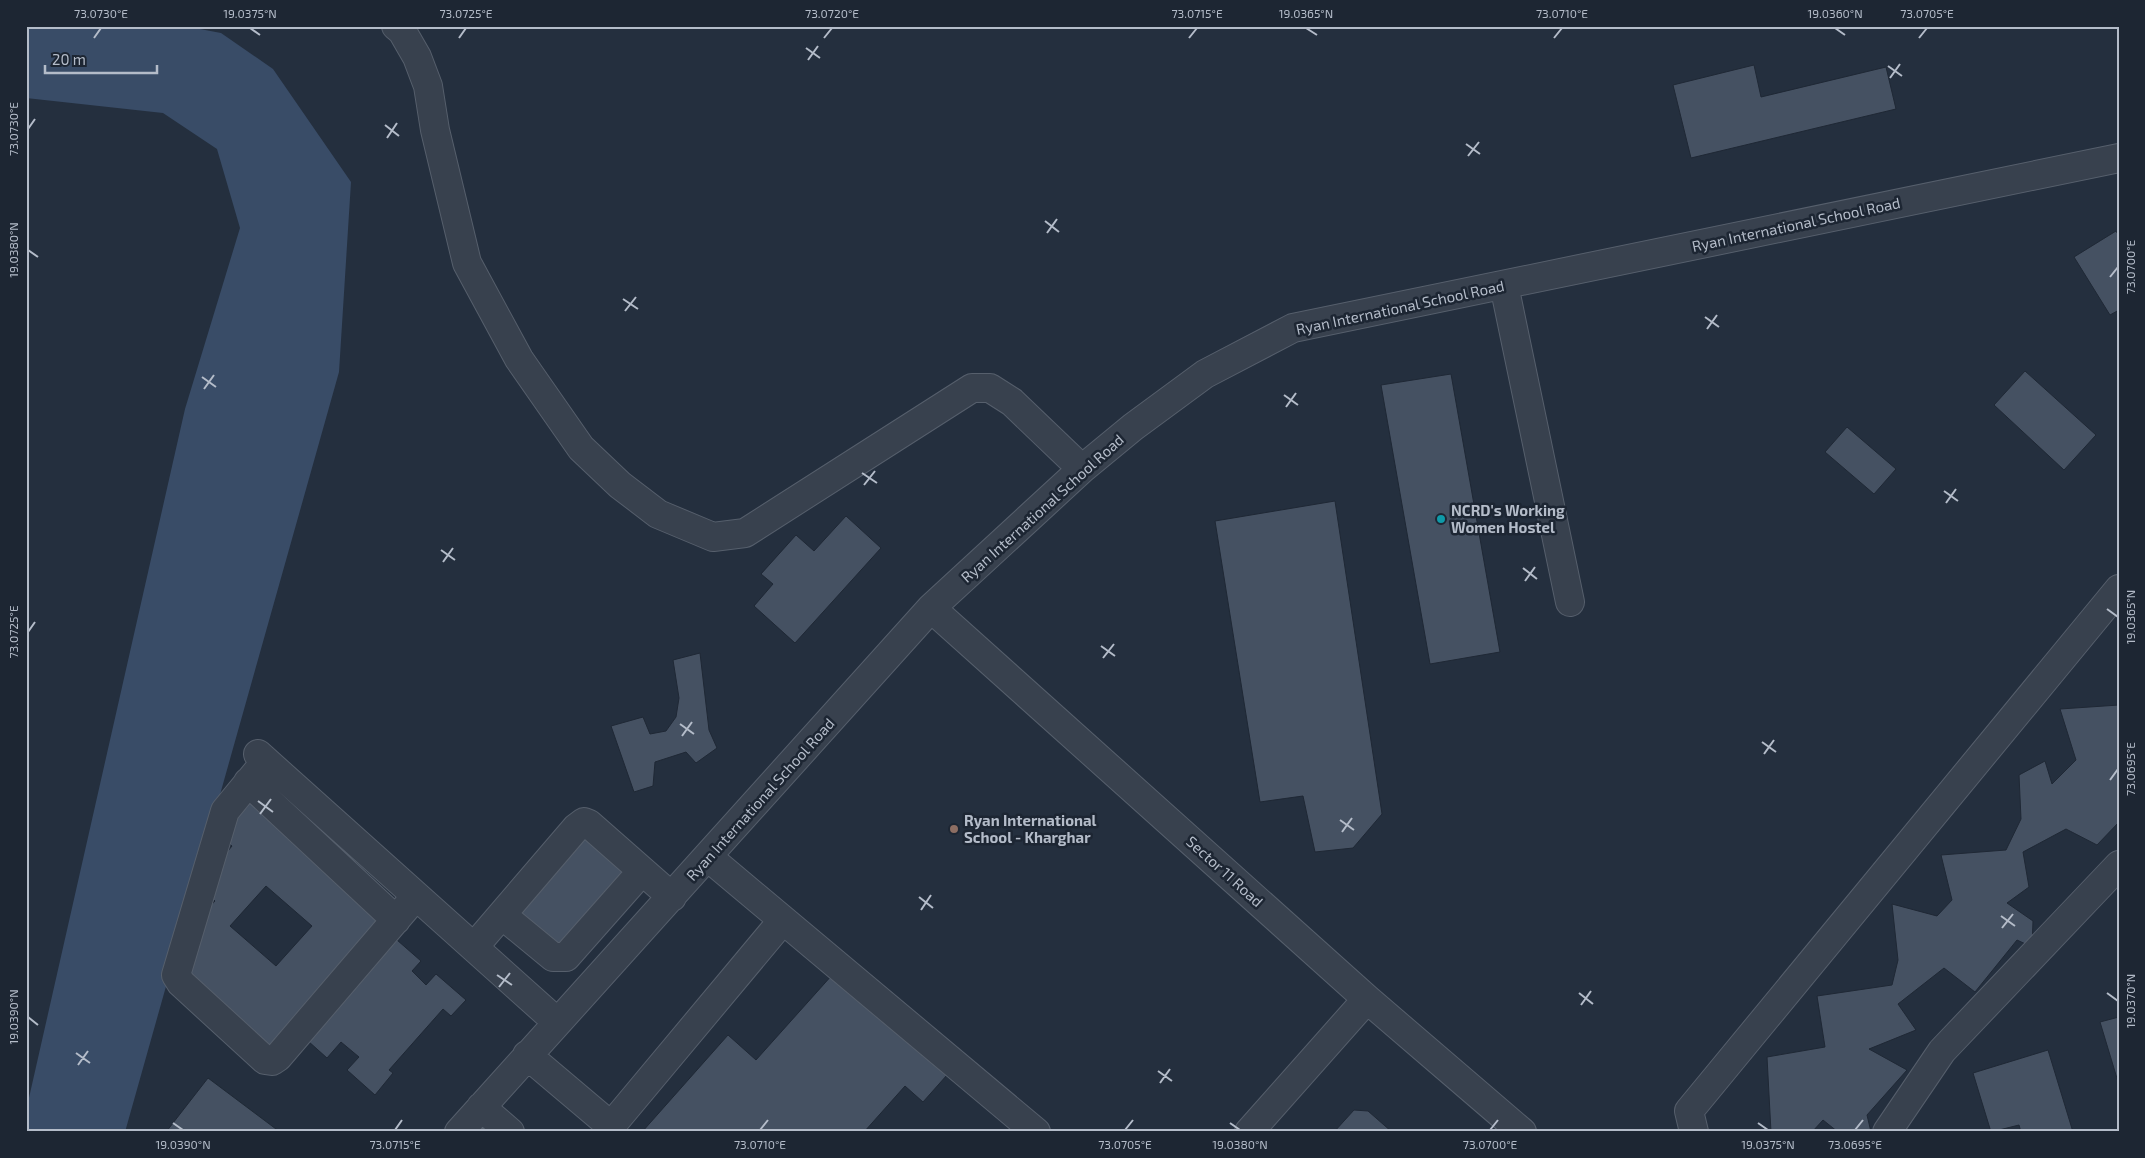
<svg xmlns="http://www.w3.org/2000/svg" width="2145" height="1158" viewBox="0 0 2145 1158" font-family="'Exo 2',sans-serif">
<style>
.water{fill:#394c67}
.building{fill:#455162;stroke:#1f2835;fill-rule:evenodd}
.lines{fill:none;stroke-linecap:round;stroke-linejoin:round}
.minor-casing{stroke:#565f6c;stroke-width:30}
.minor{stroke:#38414e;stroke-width:28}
.ticks{fill:none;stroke:#b4bcc9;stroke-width:2}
.culture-dot{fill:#0f9aa8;stroke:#1d2633;stroke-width:2}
.education-dot{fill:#8d6e63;stroke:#1d2633;stroke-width:2}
.labels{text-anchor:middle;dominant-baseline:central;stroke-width:5;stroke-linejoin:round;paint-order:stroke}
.street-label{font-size:15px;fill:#b4bcc9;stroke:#1d2633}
.poi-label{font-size:15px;font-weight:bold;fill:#b4bcc9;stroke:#1d2633;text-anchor:start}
.neatline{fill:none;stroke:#b4bcc9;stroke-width:2}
.ticks-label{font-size:12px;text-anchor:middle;fill:#b4bcc9}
</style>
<rect width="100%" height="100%" fill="#242f3e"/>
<path class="water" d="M26,26h158l37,7 52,36 78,113 -12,190 -214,760h-99v-21l159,-702 55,-181 -23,-79 -54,-36 -137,-15z"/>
<path class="building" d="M1754,65l7,32 125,-30 10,42 -205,49 -18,-73z
M2116,231l3,5v74l-9,5 -36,-58z
M2025,371l71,64 -32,35 -70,-65z
M1451,374l49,278 -70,12 -49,-279z
M1847,427l49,42 -22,25 -49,-42z
M1335,501l47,313 -29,34 -38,4 -12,-56 -43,6 -45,-281z
M846,516l35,32 -86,95 -41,-37 19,-22 -12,-10 35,-39 18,16z
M700,653l9,77 8,18 -21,15 -10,-11 -31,10 -2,24 -19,6 -23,-66 32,-9 7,17 16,-3 10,-14 3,-19 -6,-38z
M2119,705v117l-22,23 -31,-16 -43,23 6,35 -22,16 26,18 -1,26 -15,-7 -42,52 -31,-24 -46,36 18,26 -47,19 38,21 -40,45 4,17h-33l-15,-12 -11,12h-41l-4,-75 58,-10 -8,-51 75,-11 6,-25 -6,-56 45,12 15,-16 -11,-45 65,-5 15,-31 -2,-44 26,-14 7,23 24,-24 -16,-51z
M248,791l138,132 -118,133 -87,-82 16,-54 18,-19 -9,-9 3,-18 23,-28 -7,-6zM266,886l46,40 -36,40 -46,-40z
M585,825l52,45 -71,81 -55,-34z
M397,940l24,21 -9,10 14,14 10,-11 30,26 -15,16 -8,-7 -54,61 4,3 -18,22 -28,-25 12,-13 -18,-15 -14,16 -19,-17z
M833,974l114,101 -24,27 -18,-16 -41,46h-222l86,-97 28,25z
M2119,1017v68l-19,-63z
M2048,1050l25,82h-52l-2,-7 -28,7 -18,-59z
M208,1078l72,54h-114z
M1354,1110l14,1 24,21h-58z"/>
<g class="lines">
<defs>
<path id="minor" d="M396,26l6,5 15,26 11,29 7,44 32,133 52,96 62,89 39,37 38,29 55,23 32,-4 227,-145h18l22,14 70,67
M1504,285l66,317
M931,608l436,391 155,133
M258,754l299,268
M266,761l-41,50 -49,164 5,8 84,77 7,1 6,-4 138,-161
M248,782l148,138
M708,857l328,275
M502,915l51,42h13l76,-86
M474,947l102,-119 8,-6 5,2 83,73
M527,1055l84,71
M481,1107l29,25
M459,1132l472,-524 151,-139 51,-42 72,-53 88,-46 826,-170
M606,1132l177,-212
M1249,1132l118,-133
M1694,1132l-5,-21 430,-522
M1887,1132l55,-81 177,-186"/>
</defs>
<use href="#minor" class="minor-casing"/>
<use href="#minor" class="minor"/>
</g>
<path class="ticks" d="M250,28l10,7M1306,28l11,7M1835,28l10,7M94,38l7,-10M459,38l7,-10M824,38l8,-10M1189,38l8,-10M1554,38l8,-10M1919,38l8,-10M806,48l14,10M808,60l10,-14M1888,66l14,10M1890,78l10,-14M385,125l14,11M28,129l7,-10M387,138l10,-15M1466,144l14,10M1468,156l11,-14M1045,221l14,11M1047,233l10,-14M28,250l10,7M2110,277l8,-10M623,299l15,10M625,311l11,-14M1705,317l14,10M1707,329l10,-14M202,377l14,10M204,389l10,-14M1284,395l14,10M1286,407l10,-14M862,473l15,10M864,485l11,-14M1944,491l14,10M1946,503l10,-14M441,550l14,10M443,562l10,-14M1523,568l14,11M1525,581l10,-14M2107,609l11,8M28,632l7,-10M1101,646l14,10M1103,658l11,-14M680,724l14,10M682,736l10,-14M1762,742l14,10M1764,754l10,-14M2110,780l8,-11M258,801l15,11M260,814l11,-15M1340,820l14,10M1342,832l10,-14M919,897l14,11M921,910l10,-15M2001,916l14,10M2002,928l11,-14M497,975l15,10M499,987l11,-14M1579,993l14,11M2107,993l11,8M1581,1005l10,-14M28,1017l10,8M76,1053l14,10M78,1065l10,-14M1158,1071l14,10M1160,1083l10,-14M173,1123l10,7M1230,1123l10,7M1758,1123l10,7M395,1130l7,-10M760,1130l8,-10M1125,1130l8,-10M1490,1130l8,-10M1855,1130l8,-10"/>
<circle class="culture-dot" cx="1441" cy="519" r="5"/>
<circle class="education-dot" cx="954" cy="829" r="5"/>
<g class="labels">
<g class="street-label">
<text transform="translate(1796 224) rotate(-12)">Ryan International School Road</text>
<text transform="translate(1400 307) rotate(-12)">Ryan International School Road</text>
<text transform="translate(1042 508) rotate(-42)">Ryan International School Road</text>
<text transform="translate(760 799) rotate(-48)">Ryan International School Road</text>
<text transform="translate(1225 871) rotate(42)">Sector 11 Road</text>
</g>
<g class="poi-label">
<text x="1451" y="510">NCRD's Working<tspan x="1451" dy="17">Women Hostel</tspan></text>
<text x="964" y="820">Ryan International<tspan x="964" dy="17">School - Kharghar</tspan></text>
</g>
</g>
<rect width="2145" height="1158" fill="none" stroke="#1d2633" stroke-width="55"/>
<path d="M45 65v8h112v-8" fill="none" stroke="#b4bcc9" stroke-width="2.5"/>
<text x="52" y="65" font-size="15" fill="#b4bcc9" stroke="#1d2633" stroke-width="4" paint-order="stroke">20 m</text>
<rect x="28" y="28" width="2090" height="1102" class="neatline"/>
<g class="ticks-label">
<text x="101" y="18">73.0730°E</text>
<text x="250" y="18">19.0375°N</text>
<text x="466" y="18">73.0725°E</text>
<text x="832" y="18">73.0720°E</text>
<text x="1197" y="18">73.0715°E</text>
<text x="1306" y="18">19.0365°N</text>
<text x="1562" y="18">73.0710°E</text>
<text x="1835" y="18">19.0360°N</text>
<text x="1927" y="18">73.0705°E</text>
<text transform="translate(14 129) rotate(-90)" y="4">73.0730°E</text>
<text transform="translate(14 250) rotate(-90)" y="4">19.0380°N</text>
<text transform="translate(2131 267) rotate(-90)" y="4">73.0700°E</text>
<text transform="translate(2131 617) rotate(-90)" y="4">19.0365°N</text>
<text transform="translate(14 632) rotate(-90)" y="4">73.0725°E</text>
<text transform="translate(2131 769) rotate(-90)" y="4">73.0695°E</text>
<text transform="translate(2131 1001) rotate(-90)" y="4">19.0370°N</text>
<text transform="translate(14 1017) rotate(-90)" y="4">19.0390°N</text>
<text x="183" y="1149">19.0390°N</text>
<text x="395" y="1149">73.0715°E</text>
<text x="760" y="1149">73.0710°E</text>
<text x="1125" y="1149">73.0705°E</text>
<text x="1240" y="1149">19.0380°N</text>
<text x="1490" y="1149">73.0700°E</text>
<text x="1768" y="1149">19.0375°N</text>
<text x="1855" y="1149">73.0695°E</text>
</g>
</svg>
